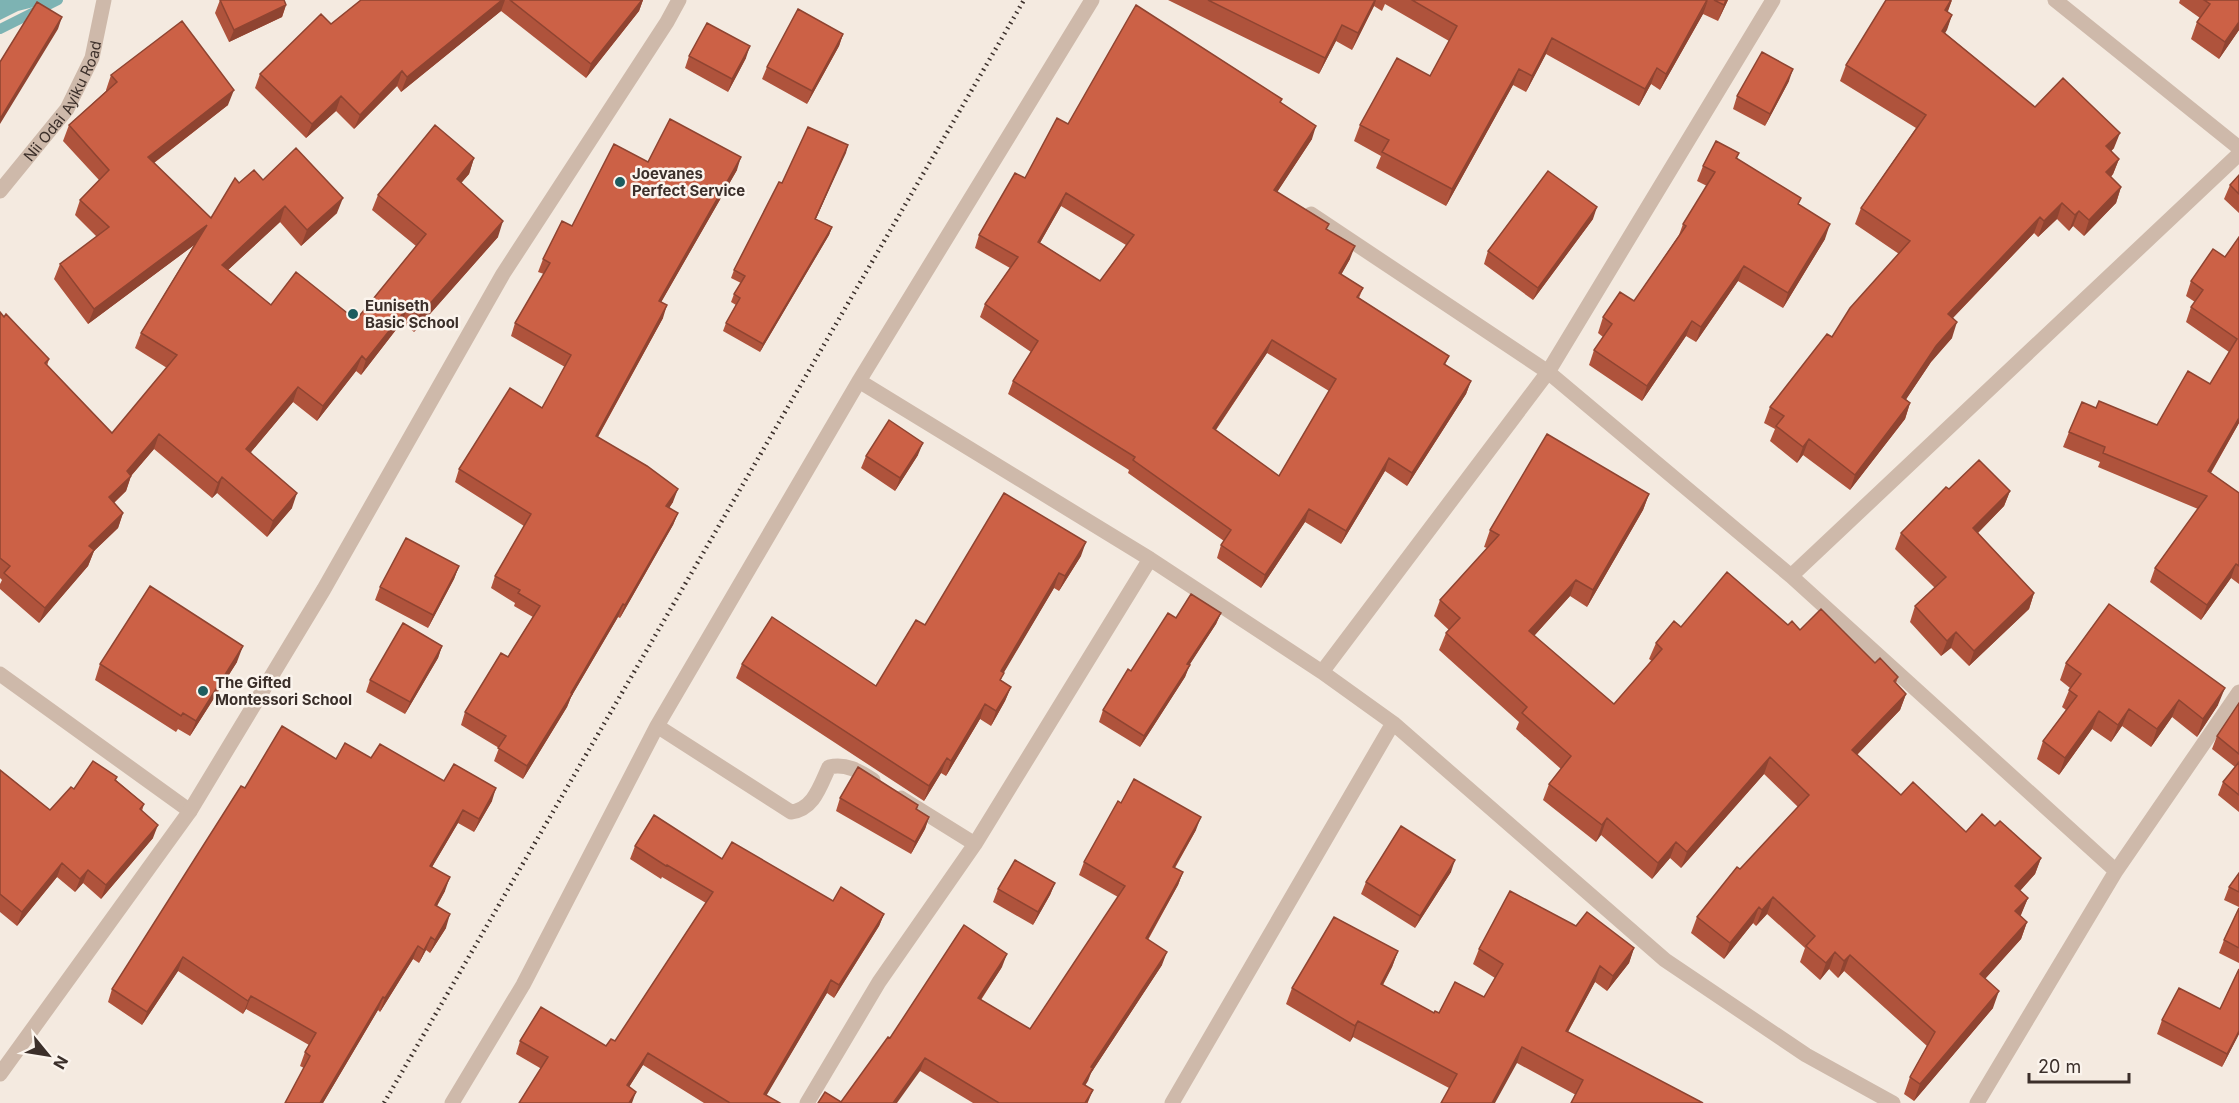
<svg xmlns="http://www.w3.org/2000/svg" width="2239" height="1103" viewBox="0 0 2239 1103" font-family="Inter,sans-serif">
<style>
.water{fill:#7db3b3}
.lines{fill:none;stroke-linecap:round;stroke-linejoin:round}
.stream{stroke:#7db3b3;stroke-width:10}
.minor{stroke:#ceb9aa;stroke-width:15}
.tertiary{stroke:#ceb9aa;stroke-width:15}
.rail{stroke:#3b2f2a;stroke-width:4.5;stroke-dasharray:1.5 4.5;stroke-linecap:butt}
.wall{fill:#af533c;fill-rule:evenodd}
.shaded-wall{fill:#8f4431}
.building{fill:#cc6146;stroke:#8f4431;stroke-width:1.5;fill-rule:evenodd}
.poi-dot{fill:#1d5d5f;stroke:#fbf4ed;stroke-width:2}
.labels{text-anchor:middle;dominant-baseline:central;stroke-width:5;stroke-linejoin:round;paint-order:stroke}
.street-label{font-size:15px;fill:#3b2f2a;stroke:#fbf4ed}
.poi-label{font-size:15px;font-weight:bold;fill:#3b2f2a;stroke:#fbf4ed;text-anchor:start}
</style>
<rect width="100%" height="100%" fill="#f4eae0"/>
<path class="water" d="M0,0h61l-43,11 -18,9z"/>
<g class="lines">
<path class="stream" d="M0,29l58,-29"/>
<path class="minor" d="M2055,0l184,148
M1311,214l237,158 243,204 325,295
M859,381l291,178 172,113 71,51 272,237 141,95 87,48
M1791,576l448,-422
M1322,672l226,-300 225,-372
M0,674l190,137
M657,726l134,86c23,-3 29,-26 38,-45 17,-4 30,4 44,13
M901,798l74,46
M452,1103l71,-118 134,-259 202,-345 233,-381
M807,1103l72,-121 96,-138 175,-285
M1172,1103l221,-380
M1977,1103l139,-232 123,-179"/>
<g class="tertiary">
<path id="s1" d="M0,191l67,-82 25,-51 12,-58"/>
<path d="M0,1074l190,-263 134,-222 179,-315 164,-252 12,-22"/>
</g>
<path class="rail" d="M384,1103l640,-1103"/>
</g>
<path class="wall" d="M220,0l66,5 -4,12 -53,25 -14,-29z
M361,0h282l-4,11 -53,67 -85,-67 -100,81 -4,-6 -43,43 -18,-18 -30,27 -51,-50 5,-14 71,-50z
M1168,0h560l-10,21 -15,-7 -43,76 -9,-6 -12,22 -93,-52 -20,38 -13,-7 -67,121 -70,-38 5,-12 -27,-15 6,-16 70,-49 19,-35 -64,-37 -3,7 -8,-5 -22,44 -16,-9 -17,33z
M1952,0l-5,12 5,3 -7,18 90,74 79,41 -3,3 8,8 -6,15 -2,3 10,10 -5,16 -32,33 -11,-10 -4,5 -12,-12 -19,18 -4,-4 -81,85 -1,20 -21,24 -25,37 4,4 -5,16 -55,71 -47,-35 -6,8 -27,-22 5,-12 -11,-6 6,-16 62,-70 67,-83 -44,-30 6,-16 55,-80 -76,-47 6,-16z
M2180,0h59v30l-20,29 -28,-20 6,-17 3,-4 -21,-15z
M843,34l-4,12 -32,58 -45,-25 5,-12z
M689,56l57,2 -18,34 -43,-24z
M111,75l117,30 -74,58 57,55 28,-35 24,-3 74,33 -36,33 -21,-24 -52,48 43,35 85,15 60,-74 -44,-36 6,-15 96,-37 -5,16 -8,8 37,55 -84,95 -12,-10 -41,53 -5,-4 -39,50 -24,-19 -42,50 41,56 -25,29 -50,-44 -5,5 -58,-49 -23,27 -5,15 -12,12 9,10 -5,15 -24,23 -6,15 -49,57 -39,-34v-5l2,-4 -2,-2v-266l4,5 45,42 -2,7 65,67 55,-65 -32,-20 6,-15 53,-88 -106,79 -34,-45 6,-15 37,-27 -22,-22 5,-15 19,-20 -36,-39 6,-16 37,-34v-1z
M1789,81l-24,45 -32,-17 4,-13z
M1282,99l-2,3 32,37 -35,53 50,38 23,29 -9,15 22,14 -4,10 90,58 -4,9 26,16 -5,13 -59,92 -22,-15 -44,73 -36,-22 -44,66 -44,-30 4,-13 3,-4 -96,-68 1,-3 -121,-76 5,-13 18,-29 -51,-35 5,-13 25,-36 -35,-20 4,-13 89,-111zM1061,206l65,39 -26,36 -60,-38zM1267,353l62,38 -50,85 -63,-46z
M848,145l-32,74 16,8 -3,8 -69,117 -37,-21 3,-8 10,-18 -5,-3 3,-8 7,-11 -10,-5 3,-8 48,-87z
M1739,153l-2,6 62,45 26,35 -42,69 -45,-27 -42,61 -10,-6 -44,65 -53,-36 5,-15 9,-13 -5,-4 5,-16 31,-16 45,-66 4,-11 24,-38 -10,-5 6,-15z
M648,162l89,8 -76,132 2,16 -65,119 75,65 -4,6 9,5 -5,12 -53,93 -2,-1 -47,80 -4,10 -44,72 -29,-18 5,-13 -38,-23 4,-13 43,-55 25,-40 -19,-11 1,-3 -24,-15 4,-12 29,-50 -69,-44 4,-13 83,-61 23,-41 -54,-31 4,-13 29,-49 -6,-2 5,-13 29,-33z
M2239,175v38l-15,-14 6,-14z
M1593,219l-60,81 -49,-36 4,-13z
M2239,237v186l-28,50 28,20v91l-8,-6 -30,42 -51,-38 5,-14 43,-59 -100,-42 2,-5 -37,-15 6,-15 27,-24 61,17 53,-41 19,-32 -43,-30 5,-15 4,-5 -9,-6 5,-15 34,-24z
M918,455l-23,36 -34,-23 5,-12z
M1949,489l61,2 -6,15 -26,27 56,60 -5,16 -60,57 -18,-18 -10,8 -31,-34 5,-16 20,-18 -40,-39 6,-16z
M1649,494l-6,16 -56,97 -17,-11 -36,40 80,68 38,-43 -3,-2 7,-16 25,-16 107,-2 12,5 75,33 23,14 -2,6 10,11 -6,16 -43,45 44,40 65,37 29,-6 46,32 -6,16 -15,17 8,7 -8,18 7,6 -6,17 -36,40 8,29 -79,93 -10,-7 6,-17 17,-31 -83,-75 -6,7 -9,-9 -9,11 -20,-18 5,-14 -38,-34 -11,12 -3,-3 -29,36 -33,-26 6,-16 101,-110 -34,-33 -83,94 -11,-10 -18,21 -51,-44 -5,7 -53,-42 6,-16 12,-15 -45,-40 3,-7 -80,-72 7,-17 3,-3 -15,-14 6,-16 47,-52 -3,-1 6,-17z
M1081,556l-22,35 -5,-3 -51,85 -2,7 10,7 -6,14 -14,25 -11,-7 -34,57 -5,-3 -17,28 -188,-123 6,-14 134,22 49,-61z
M459,566l-5,13 -26,49 -53,-28 5,-13z
M1221,613l-5,11 -27,41 -4,12 -45,70 -41,-25 4,-12 28,-39 45,-53z
M442,646l-4,12 -33,56 -39,-22 4,-12z
M237,662l-47,74 -12,-7 -2,3 -81,-52 5,-16z
M2066,663l152,42 -21,32 -25,-20 -21,30 -29,-21 -11,16 -19,-13 -33,46 -22,-16 6,-18 23,-31 -4,-3 8,-19 -10,-8z
M2239,703v109l-21,-17 5,-13 12,-15 -23,-18 5,-13z
M371,758l73,23 48,20 -18,31 -16,-9 -26,44 13,24 -8,15 9,22 -16,25 -4,-3 -7,13 -6,-4 -33,53 -2,-2 -55,93h-38l19,-35 -4,-2 5,-14 4,-7 -63,-36 -3,5 -65,-43 -36,54 -34,-23 4,-13 133,-201 91,-29z
M0,770l50,40 24,-21 42,-9 28,24 -2,7 11,27 -52,61 -18,-16 -8,9 -18,-15 -40,49 -17,-14z
M840,798l78,7 -1,5 12,7 -4,12 -14,25 -75,-43z
M1196,830l-21,38 8,4 -5,13 -30,55 14,25 -71,108 -6,12 3,18h-115l-53,-32 -79,31 49,-64 112,-71 -21,33 49,29 88,-132 -39,-22 5,-13z
M635,846l87,13 111,42 51,13 -5,12 -45,72 -7,-5 -61,102 14,8h-76l-61,-38 -14,22 -89,-19 -24,-14 4,-13 86,5 9,-5 91,-138 -44,-26 -1,2 -31,-20z
M1451,872l-36,56 -54,-34 5,-12z
M2239,873v34l-15,-7 5,-13z
M1055,883l-5,12 -17,30 -40,-23 5,-13z
M2239,908v55l-20,-10 5,-13z
M1576,926l58,22 -5,15 -22,28 -12,-9 -27,50 135,71 -127,-8 -59,-32 -68,25 -96,-51 -3,5 -64,-38 6,-16 106,-37 -6,16 -9,18 51,28h5l45,-16 11,-19 -22,-14 6,-15z
M2239,969v65l-17,33 -65,-33 5,-14 58,-11z"/>
<path class="shaded-wall" d="M502,0h3l-4,11 -100,81 6,-15z
M642,0h1l-4,11 -53,67 5,-14z
M1375,0h1l-2,6 -22,44 6,-17z
M1708,0l-5,14 -43,76 6,-16z
M1726,0h2l-10,21 6,-16z
M1952,0l-5,14 -2,-4z
M286,5l-4,12 -53,25 5,-12z
M1952,15l-5,15 -11,17 6,-16z
M62,17l-4,12 -58,95v-5z
M2239,22v8l-20,29 6,-17z
M1342,25l-6,16 -17,33 6,-16z
M843,34l-4,12 -32,58 5,-13z
M1552,38l-6,16 -20,38 6,-16z
M750,46l-4,12 -18,34 4,-13z
M1657,68l-6,16 -12,22 6,-17z
M1519,69l-6,16 -67,121 6,-17z
M1793,69l-4,12 -24,45 5,-12z
M402,71l-5,15 -43,43 6,-14z
M234,90l-6,15 -86,67 6,-15z
M341,96l-5,15 -30,27 6,-14z
M1316,126l-4,13 -42,64 4,-13z
M2120,133l-6,15 -13,14 5,-16z
M848,145l-2,8 -34,74 3,-8z
M741,157l-4,13 -82,143 4,-12z
M474,158l-5,16 -17,20 5,-15z
M2119,159l-6,15 -13,14 6,-16z
M2121,187l-5,16 -32,33 5,-16z
M1066,193l-5,13 -28,49 5,-13z
M343,198l-6,15 -36,33 6,-16z
M2062,203l-5,16 -19,18 6,-16z
M285,206l-5,16 -64,59 6,-16z
M1597,207l-4,12 -60,81 5,-12z
M2079,211l-6,15 -4,5 6,-16z
M2040,217l-6,16 -92,96 6,-15z
M503,221l-5,16 -84,95 5,-16z
M1830,224l-5,15 -42,69 5,-15z
M207,225l-6,15 -113,84 6,-15z
M832,227l-3,8 -69,117 3,-8z
M1355,246l-5,13 -15,27 4,-13z
M1744,266l-6,15 -42,61 5,-15z
M667,305l-4,13 -72,131 5,-13z
M408,307l-6,15 -41,53 5,-15z
M1692,321l-6,15 -44,65 5,-15z
M1957,322l-5,16 -21,24 -34,51 5,-16 34,-51z
M1272,340l-5,13 -59,88 5,-13z
M362,356l-6,15 -39,50 6,-15z
M1471,381l-5,13 -59,92 5,-13z
M298,387l-5,15 -52,62 5,-15z
M1910,403l-5,16 -55,71 5,-15z
M2239,418v5l-36,63 5,-15z
M159,434l-5,15 -24,28 1,-1 -5,15 -23,22 6,-16 18,-26z
M1809,439l-6,16 -6,8 6,-16z
M923,443l-5,12 -23,36 5,-13z
M1389,458l-4,13 -44,73 5,-13z
M222,477l-5,16 -5,5 6,-15z
M678,489l-5,13 -11,17 4,-13z
M2010,491l-6,15 -37,38 6,-16z
M297,493l-5,15 -25,29 6,-16z
M1649,494l-6,16 -56,97 6,-17z
M1309,509l-4,13 -44,66 4,-13z
M123,513l-5,15 -24,23 -6,15 -49,57 6,-15 44,-62z
M678,513l-5,12 -53,93 5,-13z
M1086,542l-5,14 -22,35 6,-15z
M2236,564l-5,14 -30,42 6,-15z
M459,566l-5,13 -26,49 5,-13z
M1059,573l-5,15 -58,98 5,-15z
M1576,580l-6,16 -47,52 6,-17z
M2034,593l-5,16 -60,57 5,-15z
M623,604l-5,13 -47,80 -4,10 -44,72 4,-13z
M1221,613l-5,11 -33,51 4,-11z
M1956,632l-5,16 -10,8 6,-15z
M243,646l-6,16 -47,74 6,-15z
M442,646l-4,12 -33,56 5,-12z
M1190,665l-5,12 -45,70 4,-11z
M1011,687l-6,14 -14,25 5,-15z
M2225,688l-7,17 -21,32 6,-18z
M1906,694l-6,16 -54,56 6,-16z
M2179,700l-7,17 -21,30 6,-18z
M985,704l-5,15 -34,57 5,-15z
M2129,709l-7,17 -11,16 7,-17z
M2099,711l-7,18 -33,46 6,-17z
M1770,757l-6,17 -83,94 6,-16z
M947,758l-6,15 -17,28 5,-15z
M496,788l-4,13 -18,31 5,-13z
M463,810l-5,13 -33,56 5,-13z
M929,817l-4,12 -14,25 4,-12z
M1201,817l-5,13 -28,49 5,-12z
M1607,818l-6,17 -5,7 6,-17z
M158,825l-5,13 -52,61 5,-14z
M1676,842l-6,16 -18,21 6,-16z
M2041,858l-6,16 -26,29 6,-17z
M1455,860l-4,12 -36,56 5,-12z
M62,863l-5,14 -40,49 5,-14z
M88,870l-5,13 -8,9 5,-13z
M1183,872l-5,13 -37,66 5,-13z
M450,877l-5,14 -15,27 5,-13z
M1055,883l-5,12 -17,30 5,-13z
M1773,897l-6,17 -11,12 6,-16z
M2028,898l-7,17 -12,13 6,-17z
M1759,907l-6,16 -29,36 6,-16z
M450,914l-4,14 -16,25 5,-13z
M884,914l-5,12 -45,72 5,-13z
M2027,922l-6,17 -47,52 6,-17z
M431,937l-5,13 -7,13 5,-13z
M418,946l-5,13 -33,53 5,-14z
M1634,948l-5,15 -22,28 6,-15z
M1398,951l-6,16 -17,32 6,-15z
M1167,952l-5,13 -71,108 -3,8 -10,16 5,-13 8,-17z
M1835,952l-6,17 -9,11 6,-17z
M1007,954l-5,13 -29,44 5,-13z
M1850,955l-6,16 -6,7 6,-17z
M183,957l-5,14 -36,54 5,-13z
M1600,966l-5,16 -35,64 6,-15z
M831,980l-4,13 -65,110 2,-9z
M1999,991l-6,17 -79,93 6,-17z
M251,996l-5,13 -3,5 5,-13z
M383,997l-5,13 -55,93h-3z
M1358,1021l-5,16 -3,5 5,-16z
M2239,1031v3l-17,33 5,-13z
M1522,1047l-5,16 -22,40h-3z
M648,1053l-5,12 -21,33 5,-13z
M925,1058l-5,13 -23,32h-4z
M1093,1090l-5,12 -3,1z
M636,1092l-4,11h-3z"/>
<path class="building" d="M220,0h64l2,5 -52,25z
M361,0h141l-95,77 -5,-6 -42,44 -19,-19 -29,28 -52,-50 61,-60 10,10z
M510,0h132l-51,64z
M1208,0h167l-17,33 -16,-8 -17,33z
M1412,0h295l-41,74 -9,-6 -12,21 -93,-51 -20,38 -13,-7 -67,120 -70,-37 7,-12 -29,-15 37,-67 33,18 27,-50z
M1714,0h12l-2,5z
M1886,0h65l-6,10 7,5 -10,16 93,76 28,-29 57,55 -14,13 13,13 -13,13 15,15 -32,33 -10,-9 -4,4 -13,-12 -18,18 -4,-4 -92,97 9,8 -21,24 -34,51 8,6 -55,72 -46,-36 -6,8 -27,-21 8,-10 -14,-9 57,-73 5,3 18,-29 60,-67 -49,-33 65,-93 -80,-50z
M2204,0h35v22l-14,20 -28,-20 13,-18z
M37,2l25,15 -62,102v-57z
M1136,5l146,94 -2,3 36,24 -42,64 55,34 -3,5 29,17 -16,27 24,15 -6,9 92,59 -5,8 27,17 -59,92 -23,-15 -43,73 -37,-22 -44,66 -44,-30 10,-15 -98,-70 2,-3 -122,-76 25,-40 -53,-37 33,-47 -39,-22 36,-62 10,5 32,-60 11,6zM1066,193l68,42 -34,46 -62,-39zM1272,340l64,39 -57,97 -66,-48z
M798,9l45,25 -31,57 -45,-24z
M182,21l52,69 -86,67 63,61 24,-40 4,5 15,-13 9,10 33,-32 47,50 -36,32 -22,-24 -63,59 49,40 25,-33 60,48 70,-86 -48,-39 57,-70 39,33 -17,21 46,42 -84,95 -11,-9 -42,53 -4,-4 -39,50 -25,-19 -52,62 51,44 -24,28 -51,-44 -4,6 -59,-49 -32,37 4,5 -22,21 14,16 -34,33 5,4 -49,58 -41,-35 6,-7 -10,-8v-246l4,5 2,-3 43,45 -4,4 67,70 65,-78 -36,-22 66,-108 -113,84 -34,-45 49,-37 -29,-27 29,-30 -40,-45 48,-43 -6,-7z
M707,23l43,23 -18,33 -43,-23z
M1762,52l31,17 -23,45 -33,-18z
M670,119l71,38 -82,144 8,4 -71,131 51,30 31,23 -12,17 12,7 -53,92 -2,-1 -52,89 1,1 -45,72 -29,-18 8,-12 -41,-24 36,-59 7,4 32,-51 -22,-13 2,-3 -25,-14 36,-62 -72,-45 51,-81 32,20 29,-53 -56,-32 35,-60 -7,-4 19,-38 10,5 42,-82 34,18z
M808,127l40,18 -33,74 17,8 -69,117 -37,-21 14,-25 -6,-4 11,-18 -11,-6 45,-88 3,1z
M1716,141l23,12 -3,5 65,40 -3,6 32,20 -42,69 -44,-27 -43,61 -9,-6 -45,65 -53,-36 18,-26 -9,-7 17,-25 14,9 52,-75 -3,-2 32,-52 -12,-6z
M1548,171l49,36 -59,81 -50,-37z
M2239,175v19l-9,-9z
M2239,237v181l-31,53 31,22v73l-3,-2 -29,41 -52,-37 52,-72 -104,-43 2,-6 -36,-15 13,-30 14,6 3,-7 58,24 31,-54 22,13 27,-45 -46,-32 12,-17 -12,-9 22,-32 12,8z
M889,420l34,23 -23,35 -34,-22z
M1547,434l102,60 -56,96 -17,-10 -47,51 85,73 48,-55 -6,-6 18,-22 7,6 46,-55 61,53 4,-4 8,9 21,-21 54,54 5,-5 18,19 -4,4 12,13 -54,56 49,45 12,-13 53,50 16,-18 13,12 5,-5 41,37 -26,28 13,12 -13,13 12,11 -47,52 19,17 -79,93 -10,-7 25,-45 -85,-77 -6,6 -9,-9 -9,11 -20,-17 9,-10 -42,-39 -11,13 -3,-3 -29,36 -33,-26 40,-50 3,2 69,-74 -39,-38 -83,95 -11,-10 -18,21 -51,-45 -5,7 -53,-41 22,-28 -49,-43 5,-6 -81,-74 14,-15 -20,-18 59,-65 -9,-5z
M1979,460l31,31 -37,37 61,65 -60,58 -18,-19 -9,9 -32,-35 31,-29 -45,-44 45,-46 3,2z
M1004,493l82,49 -21,34 -6,-3 -58,98 3,2 -4,7 11,7 -15,24 -11,-7 -34,57 -4,-3 -18,28 -187,-122 30,-47 104,69 40,-66 9,5z
M406,538l53,28 -26,49 -53,-28z
M150,586l93,60 -47,75 -13,-8 -2,3 -81,-52z
M1191,594l30,19 -34,51 3,1 -46,71 -41,-26 25,-41 3,2 37,-58 8,5z
M2109,604l116,84 -22,31 -24,-19 -22,29 -28,-20 -11,16 -19,-14 -34,47 -22,-17 34,-45 -8,-6 12,-16 -15,-11z
M403,623l39,23 -32,56 -40,-22z
M2239,703v51l-22,-18z
M282,726l54,33 9,-16 26,15 9,-14 64,37 10,-17 42,24 -17,31 -16,-9 -33,56 20,11 -15,28 15,9 -15,26 -4,-3 -7,13 -6,-4 -33,52 -2,-1 -63,106h-35l25,-47 -5,-4 11,-19 -65,-37 -3,5 -65,-44 -36,55 -35,-23 129,-203 4,2z
M93,761l24,16 -2,3 29,24 -4,5 18,16 -52,60 -18,-15 -8,9 -18,-16 -40,49 -22,-18v-124l50,40 21,-23 3,2z
M2239,762v33l-16,-13z
M858,767l60,38 -2,4 13,8 -14,25 -75,-44z
M1134,779l67,38 -28,50 10,5 -37,66 21,14 -76,115 2,1 -10,16 10,6 -8,13h-86l-74,-45 -32,45h-75l7,-11 16,10 47,-65 2,1 74,-113 43,29 -29,44 52,31 95,-143 -41,-24 34,-61 3,2z
M654,815l68,44 10,-17 101,59 8,-14 43,27 -45,71 -8,-5 -67,114 16,9h-50l-82,-50 -21,32 9,7 -7,11h-110l29,-46 -28,-16 21,-34 65,39 5,-7 4,2 98,-149 -46,-27 -1,1 -31,-20z
M1401,826l54,34 -35,56 -54,-34z
M1015,860l40,23 -17,29 -40,-23z
M2239,873v19l-10,-5z
M1510,891l66,35 11,-14 47,36 -21,28 -13,-10 -34,65 137,72h-132l12,-23 -61,-33 -30,56h-51l16,-29 -99,-53 -3,5 -63,-38 42,-71 64,34 -17,33 53,29 1,-2 4,2 16,-31 29,15 19,-33 -24,-15z
M2239,908v40l-15,-8z
M2239,969v62l-12,23 -65,-34 17,-32 41,21z"/>
<g class="poi-dot">
<circle cx="620" cy="182" r="6"/>
<circle cx="353" cy="314" r="6"/>
<circle cx="203" cy="691" r="6"/>
</g>
<g class="labels">
<g class="street-label">
<text stroke="none"><textPath href="#s1" startOffset="111">Nii Odai Ayiku Road</textPath></text>
</g>
<g class="poi-label">
<text x="632" y="173">Joevanes<tspan x="632" dy="17">Perfect Service</tspan></text>
<text x="365" y="305">Euniseth<tspan x="365" dy="17">Basic School</tspan></text>
<text x="215" y="682">The Gifted<tspan x="215" dy="17">Montessori School</tspan></text>
</g>
</g>
<g transform="translate(48 1055) rotate(120)" stroke="#fbf4ed" stroke-width="4.5" paint-order="stroke">
<path d="M0-4.5L10 22L0 15L-10 22Z" fill="#3b2f2a"/>
<text y="-9" font-size="16" font-weight="bold" text-anchor="middle" fill="#3b2f2a">N</text>
</g>
<path d="M2029 1073v9h100v-9" fill="none" stroke="#3b2f2a" stroke-width="3"/>
<text x="2038" y="1073" font-size="18" fill="#3b2f2a" stroke="#fbf4ed" stroke-width="4.5" paint-order="stroke">20 m</text>
</svg>
